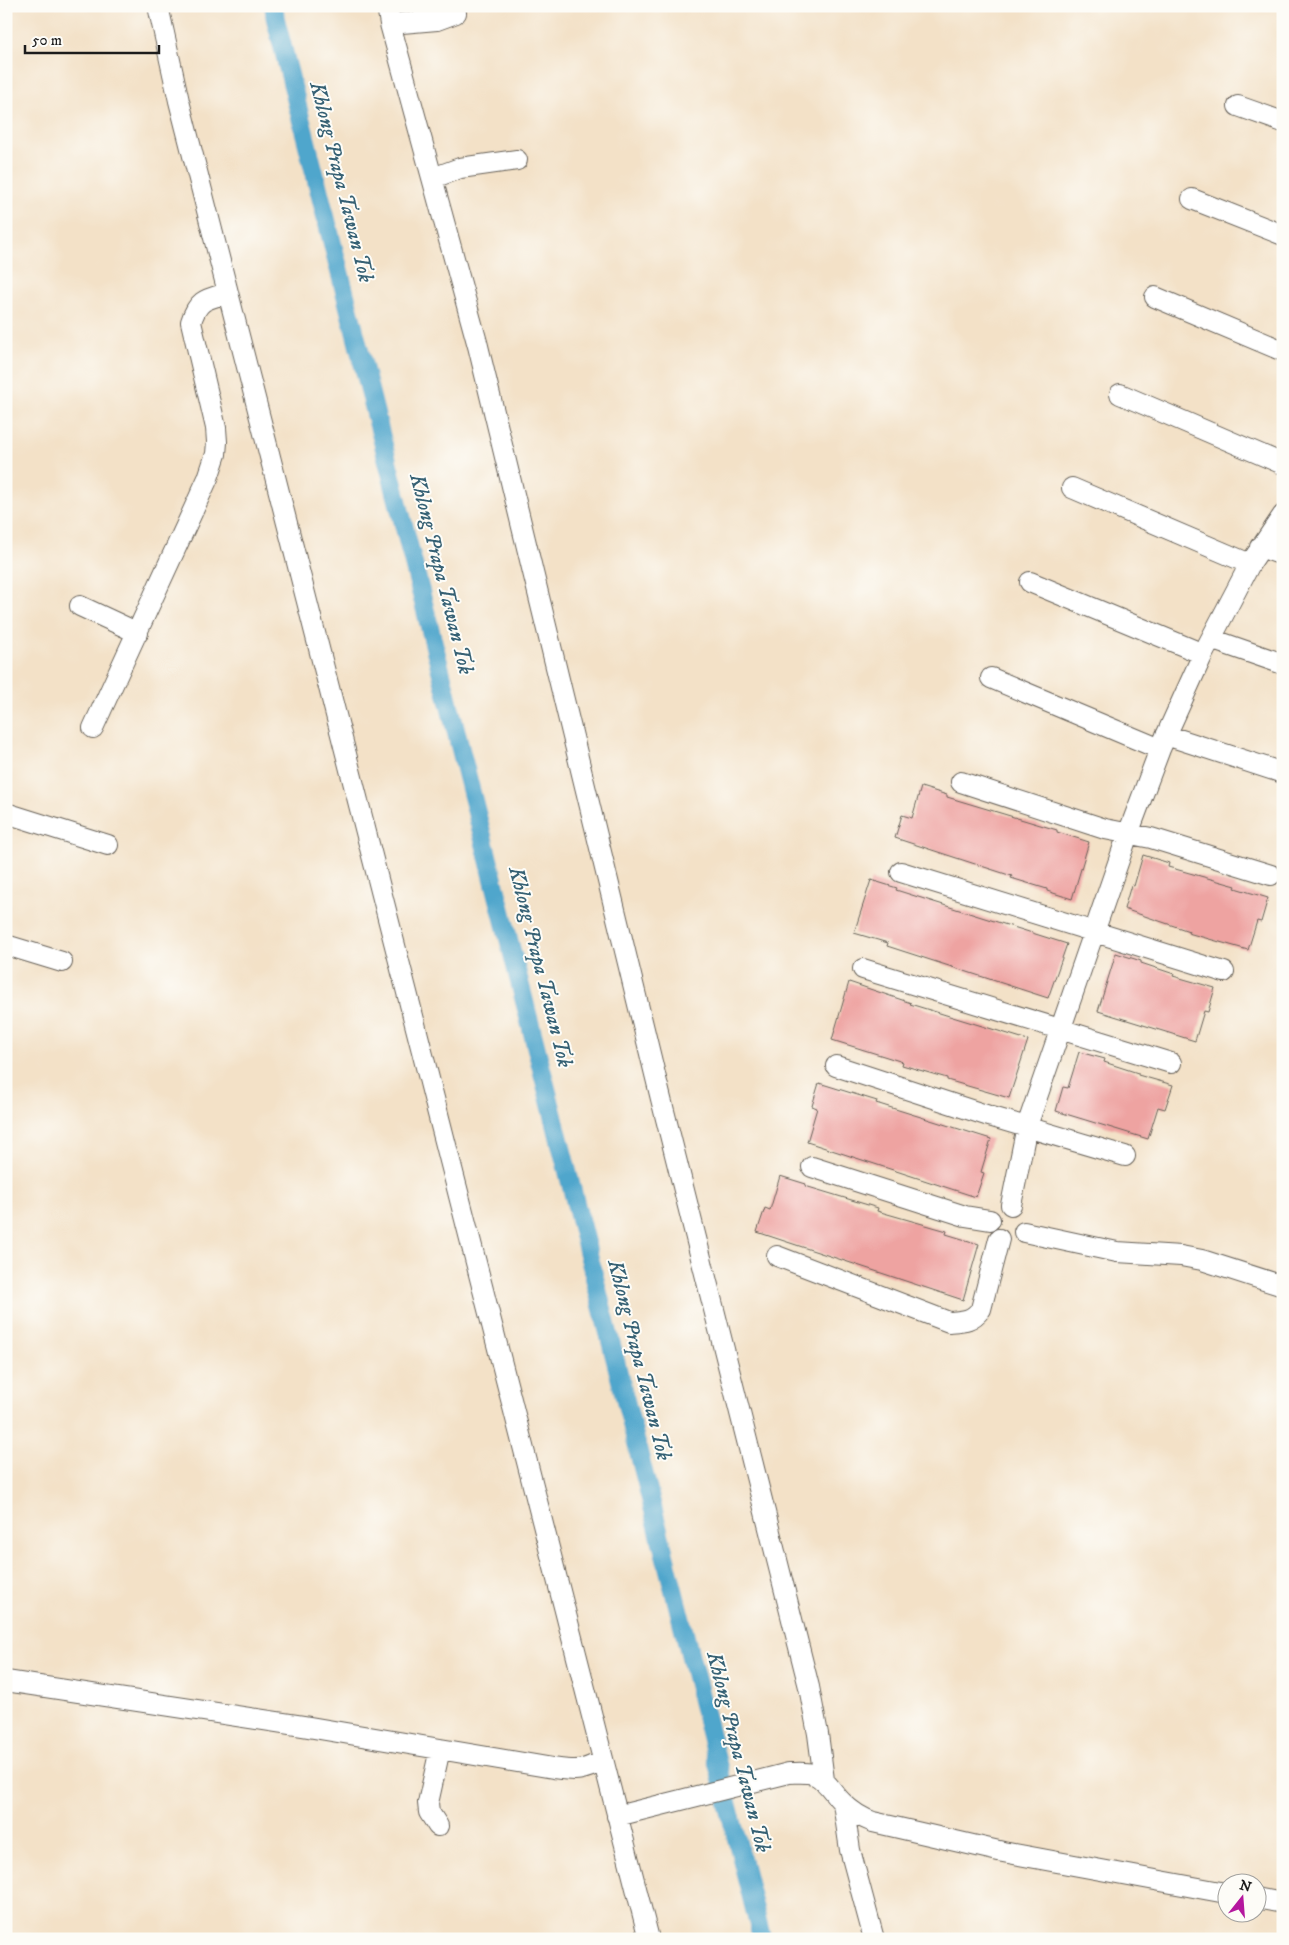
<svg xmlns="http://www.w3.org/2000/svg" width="1289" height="1945" viewBox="0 0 1289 1945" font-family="'IM FELL DW Pica',serif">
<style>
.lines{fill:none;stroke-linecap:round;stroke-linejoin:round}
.canal{stroke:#4fa6cc;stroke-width:19}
.building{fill:#eea3a1}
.minor-casing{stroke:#676158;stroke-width:22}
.minor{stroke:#fff;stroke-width:20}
.labels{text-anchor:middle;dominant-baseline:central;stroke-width:4;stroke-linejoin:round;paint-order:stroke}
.water-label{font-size:21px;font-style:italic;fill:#366174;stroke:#fdfcf7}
</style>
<rect width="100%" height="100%" fill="#fdfcf7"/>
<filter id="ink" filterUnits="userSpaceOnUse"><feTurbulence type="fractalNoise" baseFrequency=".02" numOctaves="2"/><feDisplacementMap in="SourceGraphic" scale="10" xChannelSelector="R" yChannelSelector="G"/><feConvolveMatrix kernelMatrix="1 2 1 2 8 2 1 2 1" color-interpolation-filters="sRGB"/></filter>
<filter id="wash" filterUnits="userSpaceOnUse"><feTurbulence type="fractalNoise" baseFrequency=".0096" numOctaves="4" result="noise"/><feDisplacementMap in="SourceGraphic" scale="20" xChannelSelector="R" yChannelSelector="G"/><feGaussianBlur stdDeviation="1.12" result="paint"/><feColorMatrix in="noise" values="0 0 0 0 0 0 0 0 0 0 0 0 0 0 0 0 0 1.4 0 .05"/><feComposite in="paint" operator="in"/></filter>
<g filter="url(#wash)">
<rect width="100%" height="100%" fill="#f3e1c7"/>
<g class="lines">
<path class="canal" d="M274,6l1,11 487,1922"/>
</g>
<g id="blocks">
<path class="building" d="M921,787l26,8v2l110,33v2l32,10 -17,57 -25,-8v-2l-36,-11 1,-2 -117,-38 7,-23 10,3z
M1143,855l26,8 -1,4 68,19 -1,2 33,10 -7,24 -4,-1 -9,29 -60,-17 1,-2 -65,-22 7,-24 3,1z
M871,880l26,8 -1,2 171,54 -19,54 -161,-52 1,-3 -34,-10z
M1116,953l25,8v2l33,11 -1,2 42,12 -7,24 -4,-1 -9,30 -97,-30z
M849,982l62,21 -1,1 118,36 -19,58 -62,-18v-2l-45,-13 1,-3 -71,-22z
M1079,1052l26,7 -1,3 34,11v2l35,10 -8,24 -7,-2 -10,32 -92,-28 7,-24 5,1z
M819,1083l58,18 -1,2 115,36 -10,33 3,1 -8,24 -169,-55 10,-34 -5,-2z
M780,1176l26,8 -1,2 73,22 -1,3 70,20 -1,3 33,10 -16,56 -206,-68 8,-24 5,2z"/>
</g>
</g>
<g filter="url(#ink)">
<use href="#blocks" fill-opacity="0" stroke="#676158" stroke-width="1"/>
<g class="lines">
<defs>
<path id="minor" d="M158,6l21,95 470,1838
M387,6l3,18 88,322 183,753 148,588 9,47 6,46
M390,24l47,-4 19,-7
M1238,106l45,16
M433,178l27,-10 57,-8
M1192,199l91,36
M1155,297l128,54
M1120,394l163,70
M1072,488l178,76
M1260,547l23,8
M1030,582l173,72
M80,606l58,27
M1211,639l72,25
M991,678l169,71
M93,728l115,-250 8,-24 1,-12 -1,-14 -25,-106c7,-23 16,-23 37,-29
M1166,735l117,38
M961,782l144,47 46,9 120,37
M6,813l102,32
M901,872l323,100
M6,945l56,17
M863,969l308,94
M836,1066l153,50 136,40
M812,1167l153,49 25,4
M1011,1205l16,-79 101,-292 32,-85 43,-95 47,-90 33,-49
M1024,1232l93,20 64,4 21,4 81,26
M777,1256l172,66c15,-1 23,-1 32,-13l18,-70
M6,1681l297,45 250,42c24,3 28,4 49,-7
M843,1803l7,47 24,89
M617,1816l172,-43c8,0 17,-1 24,1 14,5 20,20 30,29 9,9 19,15 30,19l130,30 223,41
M438,1826l-9,-14 -1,-9 12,-54
M1256,1898l27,5"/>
</defs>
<use href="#minor" class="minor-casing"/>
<use href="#minor" class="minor"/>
</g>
</g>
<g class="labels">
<g class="water-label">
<text transform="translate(341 182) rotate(76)">Khlong Prapa Tawan Tok</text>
<text transform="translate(441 574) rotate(76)">Khlong Prapa Tawan Tok</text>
<text transform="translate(540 967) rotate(76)">Khlong Prapa Tawan Tok</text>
<text transform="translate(639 1360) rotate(76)">Khlong Prapa Tawan Tok</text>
<text transform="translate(738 1752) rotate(76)">Khlong Prapa Tawan Tok</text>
</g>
</g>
<rect width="1289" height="1945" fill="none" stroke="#fdfcf7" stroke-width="25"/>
<g transform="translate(1242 1898) rotate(17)"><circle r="24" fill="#fdfcf7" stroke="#a3a29f"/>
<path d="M0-4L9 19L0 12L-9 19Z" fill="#b5179e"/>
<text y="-8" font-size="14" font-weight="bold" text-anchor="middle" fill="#1c1c1c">N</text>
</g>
<path d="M25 45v8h134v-8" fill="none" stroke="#1c1c1c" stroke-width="2.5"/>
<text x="32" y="45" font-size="15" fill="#1c1c1c" stroke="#fdfcf7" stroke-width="4" paint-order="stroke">50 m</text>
</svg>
